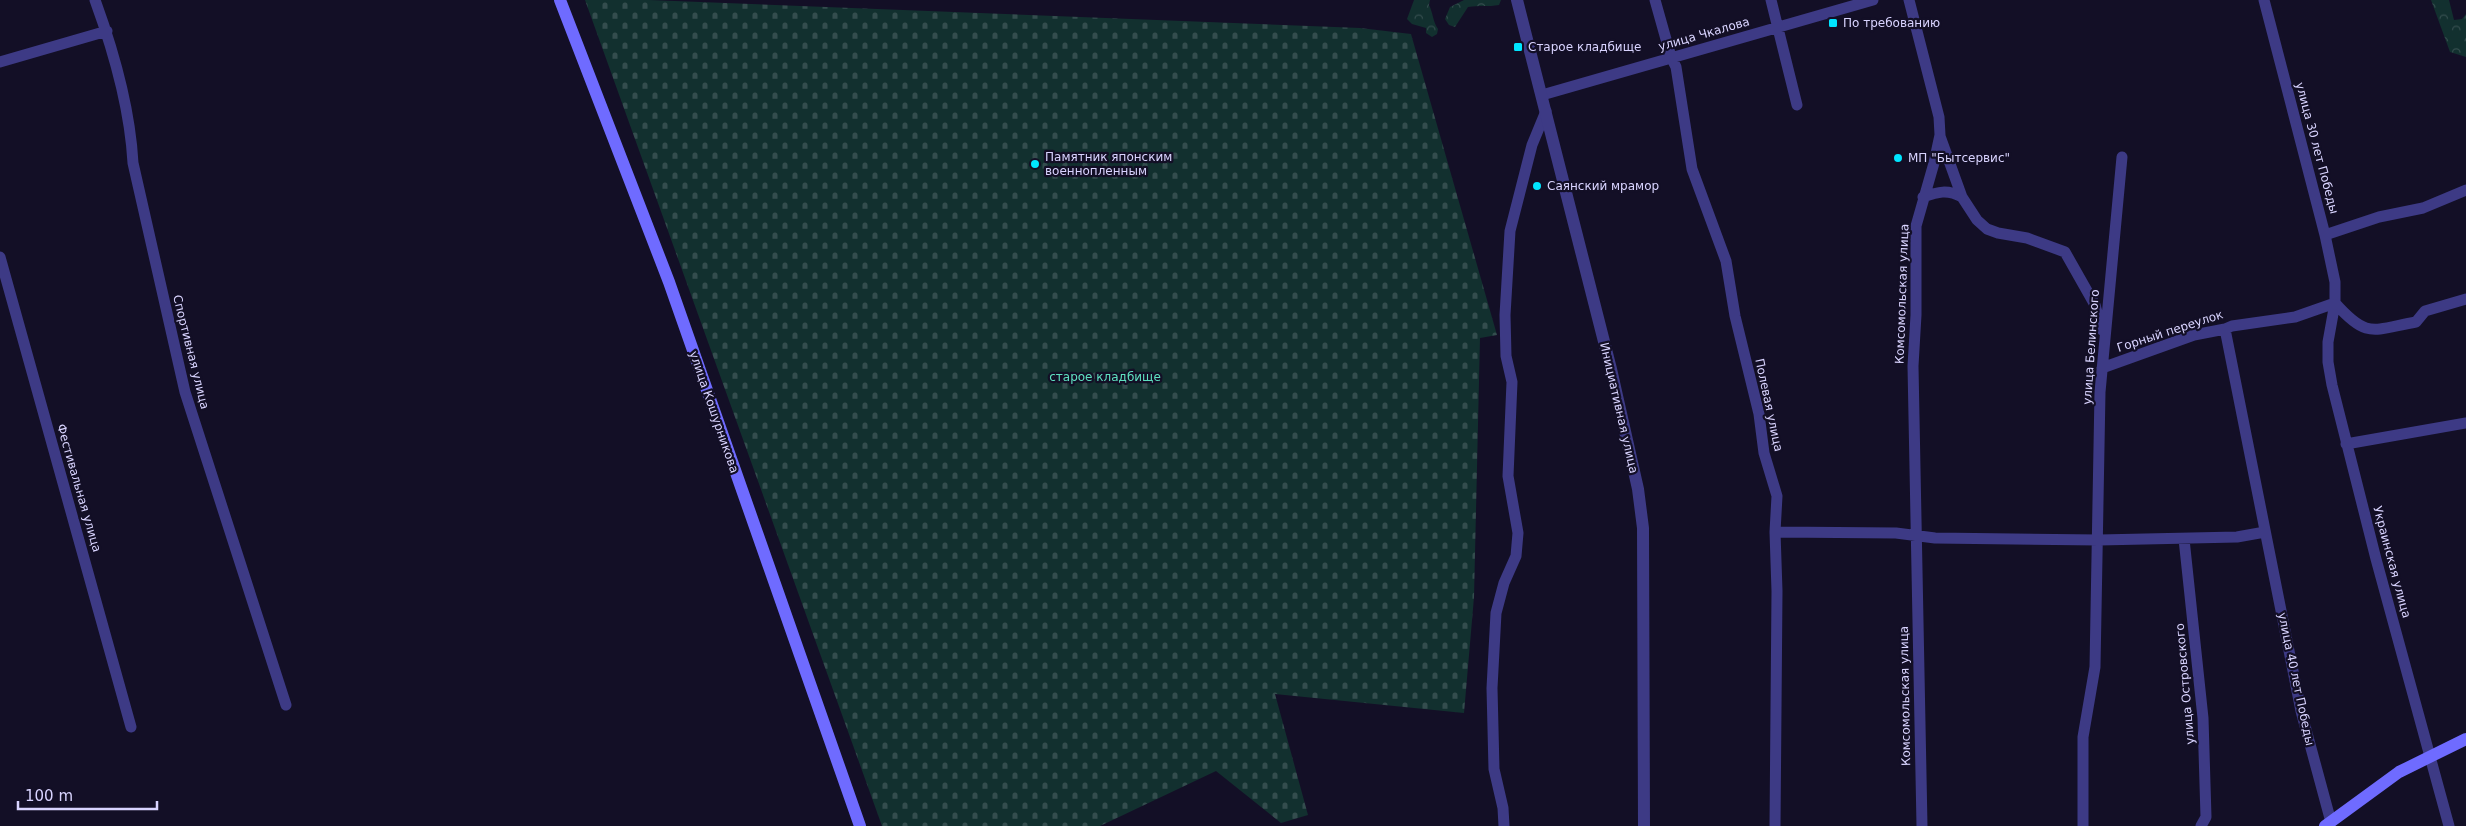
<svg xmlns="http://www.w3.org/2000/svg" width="2466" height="826" viewBox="0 0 2466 826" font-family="'DejaVu Sans',sans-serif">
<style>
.forest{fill:url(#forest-crowns)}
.cemetery{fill:url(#cemetery-stones)}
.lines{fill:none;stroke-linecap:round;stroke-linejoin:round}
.minor{stroke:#3d3a85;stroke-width:11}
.tertiary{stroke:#3d3a85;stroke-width:12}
.secondary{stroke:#6f6bff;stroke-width:12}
.poi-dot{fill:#00e5ff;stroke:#130f26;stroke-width:2}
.labels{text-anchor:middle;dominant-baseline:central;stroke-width:4.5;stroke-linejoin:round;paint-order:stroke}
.poi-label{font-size:12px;fill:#d9d4ff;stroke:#130f26;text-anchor:start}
.street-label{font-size:12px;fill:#d9d4ff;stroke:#130f26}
.park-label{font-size:12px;fill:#5fe0c0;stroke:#130f26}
</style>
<defs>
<pattern id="forest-crowns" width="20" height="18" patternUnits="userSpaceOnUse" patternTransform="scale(1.25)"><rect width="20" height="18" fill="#12302f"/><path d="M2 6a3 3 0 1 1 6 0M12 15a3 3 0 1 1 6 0" fill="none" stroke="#344d4e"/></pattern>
<pattern id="cemetery-stones" width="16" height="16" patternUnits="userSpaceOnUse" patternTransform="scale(1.25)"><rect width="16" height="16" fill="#12302f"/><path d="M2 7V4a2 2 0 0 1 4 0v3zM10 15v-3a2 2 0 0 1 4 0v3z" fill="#344d4e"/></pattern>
</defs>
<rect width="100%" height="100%" fill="#130f26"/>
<path class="forest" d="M1414,0h16l-1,5c4,8 4,17 9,24l-1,5 -5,3 -6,-4v-5l-14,-4 -5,-5z
M1464,0h37l-2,5c-11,2 -20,0 -31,2l-13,20 -6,-2 -4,-6 5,-12z
M2431,0h18l5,20 8,-1 4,-5v43l-16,-5z"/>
<path class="cemetery" d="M585,0h64l711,28 51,6 86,301 -17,3 -6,259 -10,116 -189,-19 33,121 -27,8 -65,-52 -116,55h-218z"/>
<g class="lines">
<path class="minor" d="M95,0c19,52 35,108 38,163l52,229 101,313
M1655,0l16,57 5,10 16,102 34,92 9,55 24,98 5,39 13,43 -2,36 2,59 -2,235
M1771,0l26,105
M1909,0l30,117 1,18 -6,28 -18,63v89l-3,51 9,460
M2264,0l61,235 10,47v21l-7,39v20l4,23 44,174 73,267
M0,62l107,-31
M1542,95l331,-95
M1940,136l22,61 15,23 10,9 11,4 29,5 38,14 30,53 7,25
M1923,197c15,-5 24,-8 39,0
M2325,235l54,-18 44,-9 43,-18
M0,257l131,470
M2225,329l76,382 30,111
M2102,368l92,-33 31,-6 7,-3 63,-9 40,-14c32,36 37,27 81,19l9,-11 41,-12
M2346,444l120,-21
M1775,532l121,1 39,5 164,2 138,-3 28,-5
M2184,539l19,179 3,99 -5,9
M1504,826l-1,-18 -9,-39 -2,-81 4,-75 8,-30 12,-27 2,-23 -10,-57 4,-94 -6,-26 -1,-41 5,-84 22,-86 14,-34
M2083,826v-89l12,-70 5,-275 22,-235"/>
<path class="tertiary" d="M1517,0l94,369 27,120 5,39 1,298"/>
<path class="secondary" d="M560,0l109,282 191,544
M2325,826l74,-54 67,-33"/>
</g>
<g class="poi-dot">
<rect x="1828" y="18" width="10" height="10" rx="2.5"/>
<rect x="1513" y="42" width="10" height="10" rx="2.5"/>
<circle cx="1898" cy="158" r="5"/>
<circle cx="1035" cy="164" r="5"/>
<circle cx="1537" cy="186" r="5"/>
</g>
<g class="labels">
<g class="poi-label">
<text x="1843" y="23">По требованию</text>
<text x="1528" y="47">Старое кладбище</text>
<text x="1045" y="157">Памятник японским<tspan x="1045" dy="14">военнопленным</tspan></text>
<text x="1908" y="158">МП "Бытсервис"</text>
<text x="1547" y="186">Саянский мрамор</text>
</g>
<g class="street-label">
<text transform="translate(1704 34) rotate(-16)">улица Чкалова</text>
<text transform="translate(2317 148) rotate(75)">улица 30 лет Победы</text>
<text transform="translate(1902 294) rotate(-88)">Комсомольская улица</text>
<text transform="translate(2170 331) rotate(-18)">Горный переулок</text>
<text transform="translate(2091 347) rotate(-86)">улица Белинского</text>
<text transform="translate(191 352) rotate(76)">Спортивная улица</text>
<text transform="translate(1769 405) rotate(78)">Полевая улица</text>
<text transform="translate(1619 408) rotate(77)">Инициативная улица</text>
<text transform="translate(714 412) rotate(71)">улица Кошурникова</text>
<text transform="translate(79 488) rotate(74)">Фестивальная улица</text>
<text transform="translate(2392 562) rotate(75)">Украинская улица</text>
<text transform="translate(2296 679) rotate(78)">улица 40 лет Победы</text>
<text transform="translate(2185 684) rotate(-95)">улица Островского</text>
<text transform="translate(1905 696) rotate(-91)">Комсомольская улица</text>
</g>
<g class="park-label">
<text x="1105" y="377">старое кладбище</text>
</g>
</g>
<path d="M18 801v8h139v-8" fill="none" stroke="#d9d4ff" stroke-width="2.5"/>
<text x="25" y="801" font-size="15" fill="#d9d4ff" stroke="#130f26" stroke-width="4" paint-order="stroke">100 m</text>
</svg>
